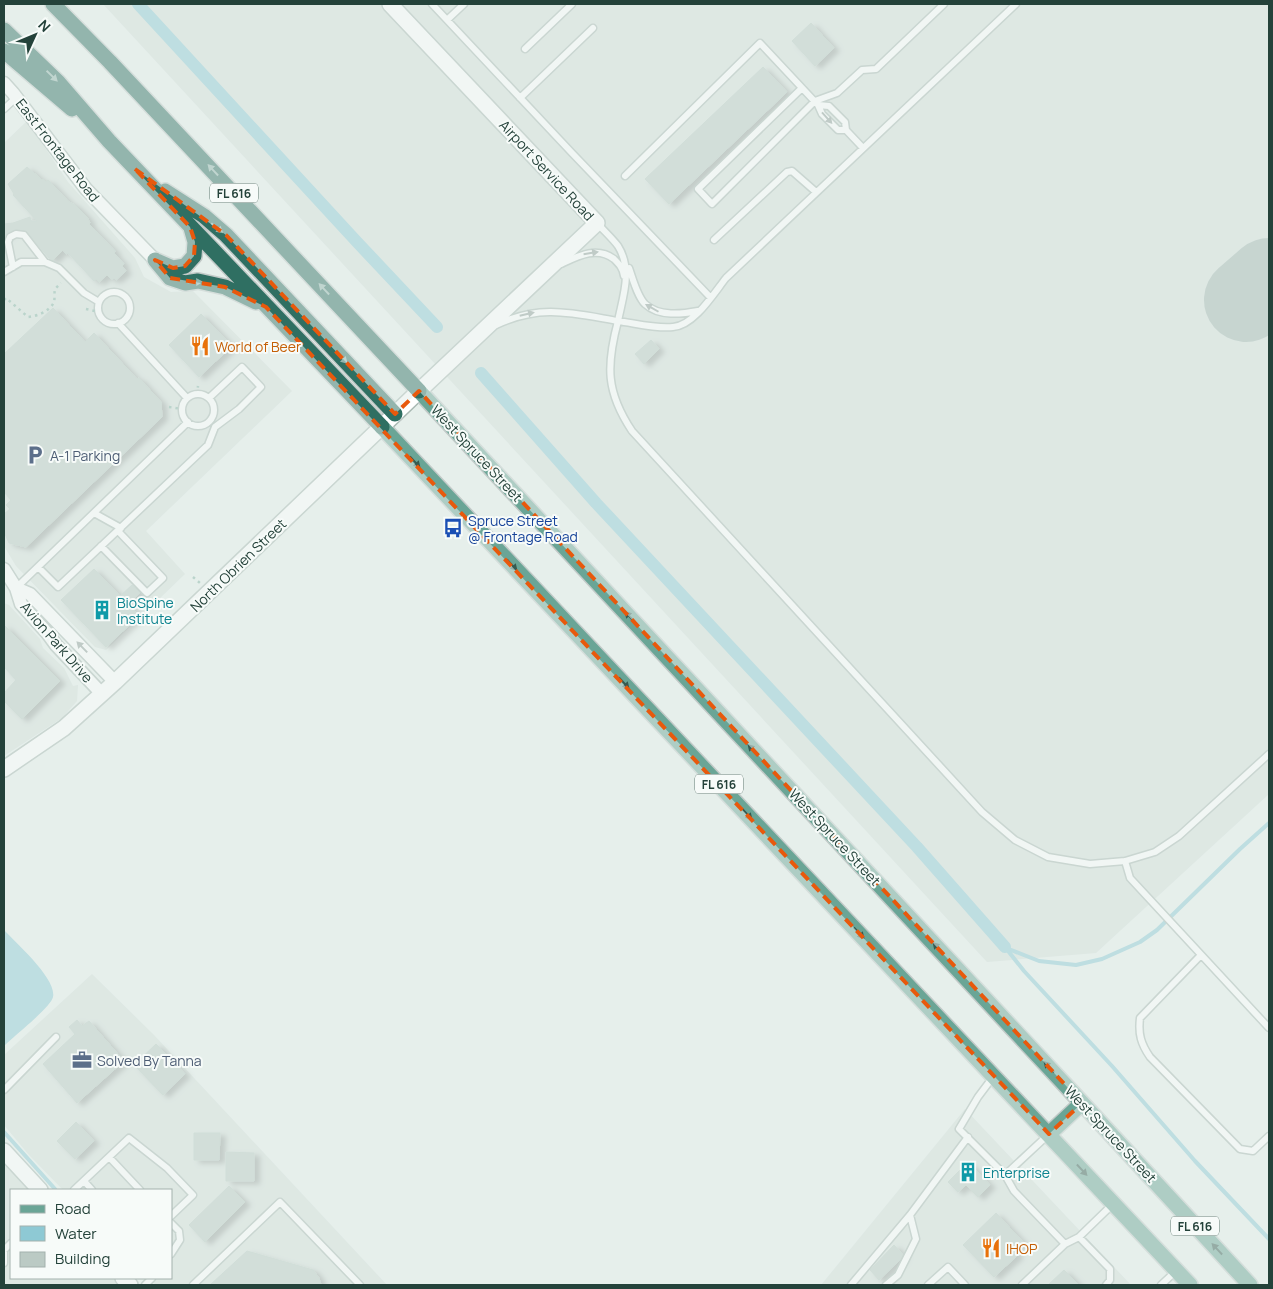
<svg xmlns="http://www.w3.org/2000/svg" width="1273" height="1289" viewBox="0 0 1273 1289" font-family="Manrope,sans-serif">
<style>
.built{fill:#d4dfda}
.water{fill:#8ec9d4}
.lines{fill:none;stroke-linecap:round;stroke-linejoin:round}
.stream{stroke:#8ec9d4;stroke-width:4}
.canal{stroke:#8ec9d4;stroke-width:12}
.runway{stroke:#a2b6b0;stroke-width:84}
.building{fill:#bbcac4;stroke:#b8c9c2;filter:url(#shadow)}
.service-casing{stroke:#a8b8b2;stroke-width:9}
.minor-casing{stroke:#a8b8b2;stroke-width:15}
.tertiary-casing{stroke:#a8b8b2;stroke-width:18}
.primary-casing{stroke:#c2cac8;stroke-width:18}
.motorway-casing{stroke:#c2cac8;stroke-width:18}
.path{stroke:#86b3a5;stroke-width:2.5;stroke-dasharray:2.5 4;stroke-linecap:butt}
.service{stroke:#fff;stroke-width:6}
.minor{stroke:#fff;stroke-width:12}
.tertiary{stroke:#fff;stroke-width:15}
.primary{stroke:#6aa596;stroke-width:15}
.motorway{stroke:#2f6f62;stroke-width:15}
.oneway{fill:#93b5ae}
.oneway2{fill:#92a09c}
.oneway3{fill:#365b51}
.marked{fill:none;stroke:#e8590c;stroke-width:4;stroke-dasharray:10 6;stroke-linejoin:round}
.labels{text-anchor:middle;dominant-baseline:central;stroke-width:4;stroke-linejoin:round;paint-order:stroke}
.shield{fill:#f7fbf9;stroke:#637a73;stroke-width:1}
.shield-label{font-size:12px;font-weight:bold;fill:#24423a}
.street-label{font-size:14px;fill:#24423a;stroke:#f7fbf9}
.food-label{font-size:14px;fill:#c56008;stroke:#f7fbf9;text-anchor:start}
.service-label{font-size:14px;fill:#4e5e75;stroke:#f7fbf9;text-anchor:start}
.transit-label{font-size:14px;fill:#164399;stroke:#f7fbf9;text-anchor:start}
.culture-label{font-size:14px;fill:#0d838f;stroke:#f7fbf9;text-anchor:start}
</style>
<defs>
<filter id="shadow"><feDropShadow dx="5.5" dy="3" stdDeviation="2.5" flood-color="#0004"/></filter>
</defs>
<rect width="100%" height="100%" fill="#e6efeb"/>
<path class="built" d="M103,4h1166v790l-173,159 -109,9z
M27,121l41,61 67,76 9,19 27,15 22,-1 99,100 -146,140 39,43 -79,76 -11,-3 -79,-81 -12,-20v-403z
M4,603l5,2 31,34 3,9 21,20 9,18 5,-1 -1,16 -15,17 -58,38z
M92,974l62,61 233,250h-231l-8,-7h23v-88h-108l-34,-35 -25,-30v-70z
M965,1109l166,176h-310z
M4,1161l27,29h-20v88h102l7,7h-116z"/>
<path class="water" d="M4,930c12,13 53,49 49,67 -2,10 -40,40 -49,49z"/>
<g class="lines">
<path class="stream" d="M1005,947l19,24 88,95 83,95 74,78
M1006,948l33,13 37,4 26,-6 38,-17 17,-12 83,-81 29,-26
M4,1132l51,57"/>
<path class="canal" d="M138,4l219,238 80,85
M481,373l115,130 321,344 88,100"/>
<path class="runway" d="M1246,300l23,-20"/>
</g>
<path class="building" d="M811,23l23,25 -19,18 -23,-25z
M763,67l24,25 -118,112 -24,-25z
M27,167l15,13 1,-1 3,3 2,-2 21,22 6,3 12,12 3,6 -1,1 26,27 -1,2 10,11 -2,2 4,5 -10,9 -2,-2 -2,2 -5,-5 -8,7 -3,-3 -2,2 -26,-28 -2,1 -3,-4 -10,10 -4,-2 -24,-28h-11l-7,3 -3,6v-15l9,-1 17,-6 1,4h6l-24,-26 1,-1 -6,-10z
M53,308l32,34 9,-9 43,46 2,-1 22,24 1,15 -136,130 -17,-4 -5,-11v-18l6,-5 -4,-4 5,-5 -7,-8v-138z
M201,314l31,32 -33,31 -30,-32z
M651,340l8,9 -15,15 -9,-10z
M94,569l26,27 12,-11 8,8 -12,11 11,12 -33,31 -45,-47z
M4,625l56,56 -38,38 -18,-18v-8l12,-13 -12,-13z
M77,1020l5,6 7,-5 35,40 -47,42 -34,-39 32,-30 -6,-7z
M156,1044l29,30 -22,21 -29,-30z
M76,1122l18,19 -19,18 -18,-18z
M194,1133h26l-1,27h-25z
M226,1152l28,1v28h-28z
M968,1162l22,23 -12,12 -12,-12 -8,7 -10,-10z
M229,1186l16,16 -40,40 -16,-17z
M996,1213l27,29 -9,9 4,4 -24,22 -31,-32z
M894,1245l9,10 -3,5 -21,20 -9,-10z
M247,1251l66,19 6,8 2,7h-111z
M1064,1270l15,15h-31z"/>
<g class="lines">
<defs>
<path id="service" d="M432,4l140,149 138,144
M447,20l17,-16
M525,49l47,-45
M802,88l-104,101 14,15 103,-103 22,-8 25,-23 14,-1 68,-65
M520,98l73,-70
M4,109l13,-12
M846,130h-8l-16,-16 -4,-9 11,1 16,16 1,8 17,18
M625,176l135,-133 58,62
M597,223c7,8 15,15 21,23 15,24 5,50 0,75 16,2 38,8 55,6 21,-1 41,-34 53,-49l290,-274
M714,240l73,-68 5,-1 24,21
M561,264c17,-8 36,-18 53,-5 5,5 9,9 10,17
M13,267l-5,-25 2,-5 6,-3 8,1 21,27
M629,268c4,11 8,28 16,36 14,13 37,10 53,7
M4,272l17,-10h24l14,6 25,25 15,9
M98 308a16 16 0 1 1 32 0a16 16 0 1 1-32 0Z
M118,323l69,75
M496,325c45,-21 75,-12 122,-4 -12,45 -12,71 14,110l350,381 33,28 33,17 42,7 35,-3 30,-9 24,-16 90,-82
M182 410a16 16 0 1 1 32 0a16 16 0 1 1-32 0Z
M94,513l27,15
M101,546l46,47 16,-15 -45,-47
M38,567l20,20 150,-142 7,-18 24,-18 22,-22 -19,-20 -33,31
M16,588l172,-166
M1125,861l5,17 139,150
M1201,955l-61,63c-2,16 1,26 10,39l90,92 13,2 16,-15
M993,1077l-15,20 -19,32 46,46 9,16 51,53
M4,1090l52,-53
M109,1157l31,33
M1005,1175l43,-40
M84,1181l8,9
M74,1190l55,-52 38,30 26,27 -22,21
M171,1223l8,8 1,9 -9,14
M1079,1237l31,32v11l-4,5
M4,1263v-13l7,-7
M145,1285l7,-7
M193,1285l87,-83 80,83
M851,1285l59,-70 58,-78
M886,1285l12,-10 18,-36 -6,-24
M928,1285l20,-18 17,18
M1022,1285l43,-41 14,-7 34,-33
M1161,1285l15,-14"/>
<path id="minor" d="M4,83l9,10 73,96 69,71
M4,569l12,19 5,16 27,30 8,11 46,49
M16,588l14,6 85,88"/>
<path id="tertiary" d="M4,769l60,-41 51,-46 304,-291 178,-168 -207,-219
M4,1151l36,39
M123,1278l7,7"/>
<path id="primary" d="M419,391l663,712 168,182
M382,427l808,858
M1049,1134l33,-31"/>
<path id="motorway" d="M53,4l57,58 309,329
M4,30l54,52 51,59 273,286
M4,51l68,58
M165,191l39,25 22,19 169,179
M155,260l15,18 15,5 13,-2 27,6 31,15
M157,261l16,7 12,-2 9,-10 1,-14 -4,-14"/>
</defs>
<use href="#service" class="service-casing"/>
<use href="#minor" class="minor-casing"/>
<use href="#tertiary" class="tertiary-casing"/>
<use href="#primary" class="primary-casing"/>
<use href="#motorway" class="motorway-casing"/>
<path class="path" d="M4,300l2,-2 22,19c10,-1 22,-6 26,-15 1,-4 0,-9 1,-13l6,-6
M86,309l9,2
M197,394l1,-8
M169,407l13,2
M193,577l7,6"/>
<use href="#service" class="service"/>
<use href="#minor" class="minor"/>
<use href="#tertiary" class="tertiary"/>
<use href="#primary" class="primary"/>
<use href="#motorway" class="motorway"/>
</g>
<defs><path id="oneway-solid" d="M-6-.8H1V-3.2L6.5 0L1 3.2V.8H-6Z" transform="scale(1.25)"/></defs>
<g class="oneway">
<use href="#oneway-solid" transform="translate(52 76) rotate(44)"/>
<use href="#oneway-solid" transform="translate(213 170) rotate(-133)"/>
<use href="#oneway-solid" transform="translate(217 228) rotate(40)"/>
<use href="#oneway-solid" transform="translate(195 282) rotate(-2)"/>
<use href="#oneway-solid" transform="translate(324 289) rotate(-133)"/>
<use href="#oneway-solid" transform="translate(342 358) rotate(46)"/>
</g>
<g class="oneway2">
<use href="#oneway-solid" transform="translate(827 118) rotate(48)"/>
<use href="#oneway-solid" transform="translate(591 253) rotate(-9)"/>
<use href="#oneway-solid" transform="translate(652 308) rotate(-150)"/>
<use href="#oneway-solid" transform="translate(527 314) rotate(-13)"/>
<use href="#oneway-solid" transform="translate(82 647) rotate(-134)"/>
</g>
<g class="oneway3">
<use href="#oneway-solid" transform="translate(415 462) rotate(47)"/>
<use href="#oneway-solid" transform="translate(512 565) rotate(47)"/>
<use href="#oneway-solid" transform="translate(630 617) rotate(-133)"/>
<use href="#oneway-solid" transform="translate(624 683) rotate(47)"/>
<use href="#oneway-solid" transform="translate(753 750) rotate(-133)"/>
<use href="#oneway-solid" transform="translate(747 814) rotate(47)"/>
<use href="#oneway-solid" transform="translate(859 933) rotate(47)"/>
<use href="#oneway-solid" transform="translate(938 948) rotate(-133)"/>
<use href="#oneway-solid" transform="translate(1049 1067) rotate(-133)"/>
<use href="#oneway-solid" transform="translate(1082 1170) rotate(47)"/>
<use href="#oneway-solid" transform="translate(1217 1249) rotate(-133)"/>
</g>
<path d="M0 0H1273V1289H0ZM135,169l91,66 169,179 24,-23 663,712 -33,31 -783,-827 -41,-20 -55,-9 -15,-18 18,8 12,-2 9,-10 1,-14 -5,-15z" fill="#e6efeb" fill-opacity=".55" fill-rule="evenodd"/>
<path class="marked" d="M135,169l91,66 169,179 24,-23 663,712 -33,31 -783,-827 -41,-20 -55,-9 -15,-18 18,8 12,-2 9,-10 1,-14 -5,-15z"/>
<defs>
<symbol id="restaurant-bare" viewBox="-9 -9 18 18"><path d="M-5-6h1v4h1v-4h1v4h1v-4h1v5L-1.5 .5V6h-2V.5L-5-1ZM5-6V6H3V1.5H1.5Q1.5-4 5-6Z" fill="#e8710a" stroke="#f7fbf9" stroke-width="2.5" paint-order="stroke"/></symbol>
<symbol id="parking-bare" viewBox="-9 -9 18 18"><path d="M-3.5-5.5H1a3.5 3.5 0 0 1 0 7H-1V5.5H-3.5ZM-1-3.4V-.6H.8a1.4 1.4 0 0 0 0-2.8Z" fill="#5c6f8a" stroke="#f7fbf9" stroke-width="2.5" paint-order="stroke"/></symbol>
<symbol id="bus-bare" viewBox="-9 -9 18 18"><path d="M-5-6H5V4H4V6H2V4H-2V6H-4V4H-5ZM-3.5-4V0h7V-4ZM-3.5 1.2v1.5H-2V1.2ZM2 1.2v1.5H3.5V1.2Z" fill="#1a4fb4" stroke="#f7fbf9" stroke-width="2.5" paint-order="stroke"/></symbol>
<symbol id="building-bare" viewBox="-9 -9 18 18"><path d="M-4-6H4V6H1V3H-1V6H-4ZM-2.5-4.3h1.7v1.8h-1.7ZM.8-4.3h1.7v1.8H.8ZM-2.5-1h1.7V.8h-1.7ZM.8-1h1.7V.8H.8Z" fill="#0f9aa8" stroke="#f7fbf9" stroke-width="2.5" paint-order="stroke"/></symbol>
<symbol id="office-bare" viewBox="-9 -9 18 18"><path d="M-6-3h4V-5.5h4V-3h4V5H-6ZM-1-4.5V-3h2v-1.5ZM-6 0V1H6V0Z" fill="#5c6f8a" stroke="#f7fbf9" stroke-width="2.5" paint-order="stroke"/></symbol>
</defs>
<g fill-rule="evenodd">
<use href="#restaurant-bare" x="186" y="332" width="28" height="28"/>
<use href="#parking-bare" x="21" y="441" width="28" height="28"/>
<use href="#bus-bare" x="439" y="514" width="28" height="28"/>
<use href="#building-bare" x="88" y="596" width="28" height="28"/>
<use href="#office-bare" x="68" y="1046" width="28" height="28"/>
<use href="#building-bare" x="954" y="1158" width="28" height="28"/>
<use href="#restaurant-bare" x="977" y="1234" width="28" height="28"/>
</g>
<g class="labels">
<g class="shield">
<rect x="210" y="183.5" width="48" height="19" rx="4"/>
<rect x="695" y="774.5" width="48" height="19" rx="4"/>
<rect x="1171" y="1216.5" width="48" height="19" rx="4"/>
</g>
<g class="shield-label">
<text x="234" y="193">FL 616</text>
<text x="719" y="784">FL 616</text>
<text x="1195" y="1226">FL 616</text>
</g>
<g class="street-label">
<text transform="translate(58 150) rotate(52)">East Frontage Road</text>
<text transform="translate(547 170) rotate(47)">Airport Service Road</text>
<text transform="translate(477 453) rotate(47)">West Spruce Street</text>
<text transform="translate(238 565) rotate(-44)">North Obrien Street</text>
<text transform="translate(57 642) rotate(49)">Avion Park Drive</text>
<text transform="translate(835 837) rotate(47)">West Spruce Street</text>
<text transform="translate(1111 1134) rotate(47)">West Spruce Street</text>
</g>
<g class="food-label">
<text x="215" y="346">World of Beer</text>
<text x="1006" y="1248">IHOP</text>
</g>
<g class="service-label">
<text x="50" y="455">A-1 Parking</text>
<text x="97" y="1060">Solved By Tanna</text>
</g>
<g class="transit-label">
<text x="468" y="520">Spruce Street<tspan x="468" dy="16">@ Frontage Road</tspan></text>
</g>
<g class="culture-label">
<text x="117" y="602">BioSpine<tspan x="117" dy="16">Institute</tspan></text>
<text x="983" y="1172">Enterprise</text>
</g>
</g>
<rect width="1273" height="1289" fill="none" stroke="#24423a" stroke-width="10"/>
<rect x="10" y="1189" width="162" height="90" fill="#f7fbf9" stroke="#a3b1ad"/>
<rect x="20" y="1205" width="25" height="8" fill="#6aa596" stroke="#a3b1ad"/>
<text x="55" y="1214" font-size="15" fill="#24423a">Road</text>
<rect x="20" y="1226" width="25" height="15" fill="#8ec9d4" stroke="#a3b1ad"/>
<text x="55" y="1239" font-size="15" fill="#24423a">Water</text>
<rect x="20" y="1252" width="25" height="15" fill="#bbcac4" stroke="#a3b1ad"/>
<text x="55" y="1264" font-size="15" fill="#24423a">Building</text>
<g transform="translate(35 35) rotate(46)" stroke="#f7fbf9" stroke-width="4" paint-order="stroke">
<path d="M0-4L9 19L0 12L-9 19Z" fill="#24423a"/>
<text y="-8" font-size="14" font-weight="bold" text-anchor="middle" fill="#24423a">N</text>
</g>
</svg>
